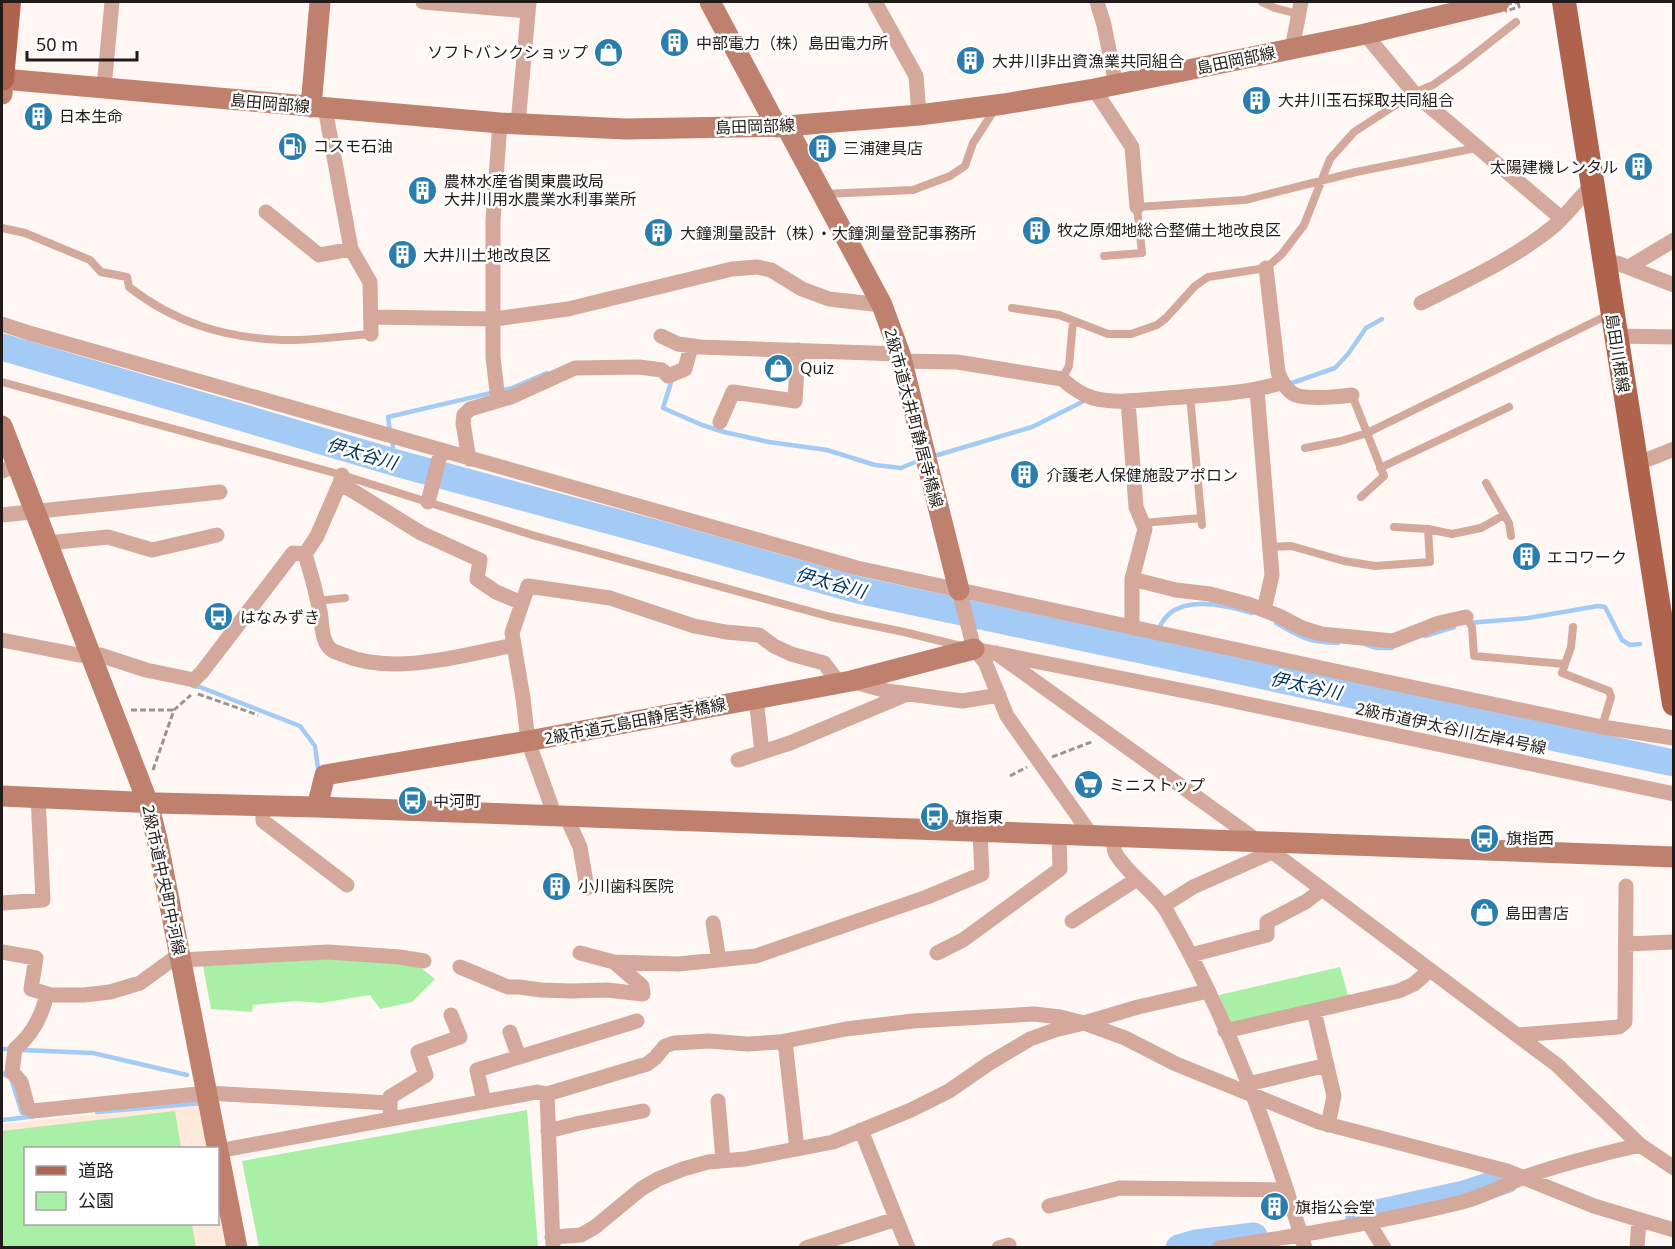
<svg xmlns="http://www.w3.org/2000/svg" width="1675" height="1249" viewBox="0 0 1675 1249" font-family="'Noto Sans','Noto Sans JP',sans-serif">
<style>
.built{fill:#ffe8dc}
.green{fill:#a9efa6}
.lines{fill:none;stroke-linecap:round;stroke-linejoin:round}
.stream{stroke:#a4cbf6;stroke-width:4.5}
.river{stroke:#a4cbf6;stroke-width:27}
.path{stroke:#9a9491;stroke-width:3;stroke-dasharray:6 3;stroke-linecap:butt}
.lane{stroke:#d4a89b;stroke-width:8}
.street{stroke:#d4a89b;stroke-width:15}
.secondary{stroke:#bf816d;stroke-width:21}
.primary{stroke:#af634c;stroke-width:24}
.labels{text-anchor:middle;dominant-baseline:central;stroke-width:5;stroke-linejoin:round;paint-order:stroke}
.poi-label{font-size:16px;fill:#211c19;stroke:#fff;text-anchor:start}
.street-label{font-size:16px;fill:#211c19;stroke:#fff}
.water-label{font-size:18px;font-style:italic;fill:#00315d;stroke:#fff}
</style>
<rect width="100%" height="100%" fill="#fef7f4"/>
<path class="built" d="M198,1104l9,44h-181v76h192v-19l8,42 -224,1v-124z"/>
<path class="green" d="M350,958l66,6 19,15 -23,23 -32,7 -10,-14 -49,8 -25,-2 -43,4 -1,7 -41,-3 -8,-43z
M1340,967l9,32 -118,26 -12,-30z
M527,1110l11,137h-279l-17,-86z
M175,1111l6,37h-155v76h166l4,23h-194v-116z"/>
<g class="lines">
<path class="stream" d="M672,379l-9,29 39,17 22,7 45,10 58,8 48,15 26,3 19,-8
M1289,384l46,-16 13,-14 18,-26 16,-9
M390,432l-2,-15 124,-29 35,-15
M392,440l3,22
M931,457l101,-30 54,-27
M1276,623c26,15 32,19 62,20
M1468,623l60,-5 70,-12 7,1 17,33 8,5 10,-1
M1425,636l29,-9
M1367,645l10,3h15
M1150,651c5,-13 9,-28 19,-37 21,-18 60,-8 83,-1
M193,686l7,1 100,39 15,20 3,22
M2,1049h11
M21,1050l72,3 94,22
M2,1073l9,5 11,35 10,4
M97,1112l105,-9
M2,1120l27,-3"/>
<path class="river" d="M2,347l398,117 259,70 199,56 816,173
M1359,1217l105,-23 42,-14
M1179,1248l17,-5 58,-7"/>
<path class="path" d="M1518,2l1,5 -13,4 -2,-6z
M198,694l60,21
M131,710h43
M1052,757l42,-16
M153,770l21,-60 17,-15
M1010,776l17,-9"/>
<path class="lane" d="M1262,2l13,6 23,6
M825,194l88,-4 37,-14 15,-10 8,-23 22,-34
M2,228l23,5 65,27 11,12 26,5 2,10c46,36 96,51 154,53 29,1 59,-4 88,-6
M1104,256l38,-3 -5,-46 108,-7 111,-28 120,-24
M1012,308l47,7 49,19h23l26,-9 9,-7 29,-32 13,-9 58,-9 16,-14 22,-29 26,-66 24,-27 60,-39 19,-8 27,-19 56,-44
M1062,379l7,-13 4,-45
M2,382l340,93 190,60 299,82 73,15 57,14
M1352,395l32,81 -23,21
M1190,396l12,129
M1305,448l36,-7 26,-8 243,-119
M1380,468l129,-61
M1486,483l23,40 2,13
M1143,523l58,-5
M1394,527l34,2 24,5 29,-6 23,-13
M1270,547l21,-1 53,15 31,5 55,-4 -2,-33
M317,601l28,-3
M1466,617l6,10 2,29 91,8
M1573,627l-2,20 -9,26 47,18 2,6 -9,30"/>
<path class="street" d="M423,2l105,9
M875,2l41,74 3,39
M1097,2l7,23 12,60
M1365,34l49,59 147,125
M1292,49l9,-47
M104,88l8,-86
M1094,89l38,58 5,60
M325,108l26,141 19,33 1,52
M518,124l11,-122
M266,212l53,43 32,-6
M1604,264l13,-1 57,22
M1629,267l45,-27
M1266,268l12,104c3,10 11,22 21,24 14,3 39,1 53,-1
M1421,303c46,-23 93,-44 133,-77 13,-12 25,-27 38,-41
M371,317l123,2 74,-10 164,-40 25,-2 14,3 31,19 27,10 53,6
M2,324l27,9 828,235 478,103 267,56 72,11
M661,336l17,8 22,3 200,7
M1615,336l59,1
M902,361l55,1 105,17c9,8 18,15 31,19 23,6 49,2 74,0 39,-3 76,-4 114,-15
M1257,390l15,185 -8,35
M498,400l-5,-43v-137l7,-97
M1128,401l8,106 9,22 -13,50v49
M720,422l13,-30 62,9 3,-51
M469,459l-6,-36 1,-8 6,-6 41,-12 64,-29 64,-1 23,3 6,6 17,-7 6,-23
M1635,462l14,-3 25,-10
M2,471l15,-6
M340,483l81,50 59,27 -3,19 19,13 26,11
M428,502l13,-51
M2,515l218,-23
M47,543l61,-6 44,13 65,-15
M305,554c6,19 11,38 15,57 2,10 1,23 6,32 4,8 9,9 18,12 50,21 119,0 170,-10
M1132,579l44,11 34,4 38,10 31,12 23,12 19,6 72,7 46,-18 27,-6
M959,590l15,59 11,13 22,54 85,120
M2,640l77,15h21l46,15 48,10 8,-8 91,-119 12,1 12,-18 23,-53 2,-8
M974,649l236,47 464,98
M996,653l263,189 298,223 83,80 34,23
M851,681l36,10 75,10 37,-6
M756,698l6,54
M738,760l52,-17 117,-49
M551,805l-23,-64 -5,-43 -11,-65 16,-47 82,12 84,28 32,6 33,3 15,11 17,8 33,9 15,20
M263,806v15l84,64
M566,816l14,31 7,41
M1113,837c1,5 0,13 3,17 13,22 38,36 51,58 60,104 103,221 138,336
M2,903l41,-3 -5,-103
M1163,906l30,-19 79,-35
M1072,921l65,-42
M713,923l6,37
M1626,944l48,-2
M2,952l34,6 -5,31 20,6h33l26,-3 30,-9 40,-29
M580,953l34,9 65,2 77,-8 171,-59 55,-23 -2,-42
M937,953l26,-13 97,-71 -1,-34
M1191,955l76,-20v-13l40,-21 15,-12
M181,960l147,-8 72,5 24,4
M460,967l48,20h11l22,3 30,1 36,-1 36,4 -1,-8 -28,-24
M47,994c-5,22 -15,41 -32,55l-3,23 9,10 7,26 5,3 174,-18 183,10
M1314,1011l20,85 -6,29
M1225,1031l174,-40 15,-7 16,-14
M510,1032l9,25
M1518,1035l101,-8 6,-5 1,-136
M785,1041l12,108
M1248,1084l79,-19
M547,1094l6,152
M718,1101l5,60
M484,1102l-7,-32 160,-49
M390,1110v-13l36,-22 -8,-23 42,-15 -9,-22
M861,1130l47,118
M548,1131l32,-8 63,-12
M218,1151l319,-59 10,2 100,-30 8,-6 10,-12 9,-3 35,-2 38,3 33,-2 66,-13 67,-8 121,-7 26,3 24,6 41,15 51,26 143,58 188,49 87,35 80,24
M1049,1206l71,-18 166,2
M1368,1222l16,26
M552,1237l29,-2 14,-8 46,-38 17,-10 25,-10 25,-7 37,-3 88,-17 78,-32 38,-19 39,-27 42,-25 25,-9 29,-7 54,-16 70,-16
M806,1248l90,-29
M999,1248l10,-3
M1219,1248c82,-13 163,-26 243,-46 20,-5 40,-16 60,-24 38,-14 79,-24 118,-33
M1637,1248l2,-28"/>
<path class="secondary" d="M710,2l67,125
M2,94l1,-15 497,44 126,6 160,-3 133,-11 85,-11 90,-15 271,-55 134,-32
M311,107l9,-105
M786,126l96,179 18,49 59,236
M2,426l146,377 9,36 80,409
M2,796l154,7 161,4 1357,50
M317,807l8,-32 203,-34 323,-60 123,-32"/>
<path class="primary" d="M1564,2l110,702
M2,79l7,-77"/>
</g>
<defs>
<symbol id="building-disc" viewBox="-11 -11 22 22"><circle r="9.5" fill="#2a7eae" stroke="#fff"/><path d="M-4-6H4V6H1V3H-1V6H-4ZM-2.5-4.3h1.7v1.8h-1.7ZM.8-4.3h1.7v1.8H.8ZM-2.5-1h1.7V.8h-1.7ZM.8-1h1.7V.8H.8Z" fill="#fff"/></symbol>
<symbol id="shop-disc" viewBox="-11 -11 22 22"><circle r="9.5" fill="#2a7eae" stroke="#fff"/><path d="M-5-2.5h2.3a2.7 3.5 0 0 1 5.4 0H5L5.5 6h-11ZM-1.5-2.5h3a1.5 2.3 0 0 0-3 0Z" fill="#fff"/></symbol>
<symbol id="fuel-disc" viewBox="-11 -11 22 22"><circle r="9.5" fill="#2a7eae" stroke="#fff"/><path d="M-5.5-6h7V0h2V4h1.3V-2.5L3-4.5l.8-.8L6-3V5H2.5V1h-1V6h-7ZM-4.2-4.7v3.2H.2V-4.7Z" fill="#fff"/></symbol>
<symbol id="bus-disc" viewBox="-11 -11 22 22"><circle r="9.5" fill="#2a7eae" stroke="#fff"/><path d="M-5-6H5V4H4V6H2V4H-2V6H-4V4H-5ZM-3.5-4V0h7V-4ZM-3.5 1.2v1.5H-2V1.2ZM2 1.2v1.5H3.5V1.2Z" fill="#fff"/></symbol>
<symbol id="supermarket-disc" viewBox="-11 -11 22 22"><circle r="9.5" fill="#2a7eae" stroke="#fff"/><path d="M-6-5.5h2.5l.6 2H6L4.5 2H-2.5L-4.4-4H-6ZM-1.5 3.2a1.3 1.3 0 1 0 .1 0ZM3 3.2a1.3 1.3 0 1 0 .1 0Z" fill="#fff"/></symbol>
</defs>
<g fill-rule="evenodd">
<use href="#building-disc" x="658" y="26" width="33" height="33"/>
<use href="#shop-disc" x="592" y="36" width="33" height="33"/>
<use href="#building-disc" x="954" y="44" width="33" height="33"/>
<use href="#building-disc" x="1240" y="84" width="33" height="33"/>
<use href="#building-disc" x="22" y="100" width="33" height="33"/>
<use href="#fuel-disc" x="276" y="130" width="33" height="33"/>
<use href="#building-disc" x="806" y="132" width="33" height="33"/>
<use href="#building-disc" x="1622" y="150" width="33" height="33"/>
<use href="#building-disc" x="406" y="174" width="33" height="33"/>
<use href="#building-disc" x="1020" y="214" width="33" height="33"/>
<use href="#building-disc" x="642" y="216" width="33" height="33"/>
<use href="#building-disc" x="386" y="238" width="33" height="33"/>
<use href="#shop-disc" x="762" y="352" width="33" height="33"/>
<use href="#building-disc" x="1008" y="458" width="33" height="33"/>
<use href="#building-disc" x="1510" y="540" width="33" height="33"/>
<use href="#bus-disc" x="202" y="600" width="33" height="33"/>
<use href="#supermarket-disc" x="1072" y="768" width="33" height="33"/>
<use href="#bus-disc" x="396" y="784" width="33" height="33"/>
<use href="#bus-disc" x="918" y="800" width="33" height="33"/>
<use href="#bus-disc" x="1468" y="822" width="33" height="33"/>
<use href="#building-disc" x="540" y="870" width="33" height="33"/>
<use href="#shop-disc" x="1468" y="896" width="33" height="33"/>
<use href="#building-disc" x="1258" y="1190" width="33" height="33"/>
</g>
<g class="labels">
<g class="poi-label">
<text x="696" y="43">中部電力（株）島田電力所</text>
<text x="588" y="52" text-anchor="end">ソフトバンクショップ</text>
<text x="992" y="61">大井川非出資漁業共同組合</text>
<text x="1278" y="100">大井川玉石採取共同組合</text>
<text x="59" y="116">日本生命</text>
<text x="313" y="146">コスモ石油</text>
<text x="843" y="148">三浦建具店</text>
<text x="1618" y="167" text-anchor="end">太陽建機レンタル</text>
<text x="444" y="181">農林水産省関東農政局<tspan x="444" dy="18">大井川用水農業水利事業所</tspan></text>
<text x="1057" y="230">牧之原畑地総合整備土地改良区</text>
<text x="680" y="233">大鐘測量設計（株）・大鐘測量登記事務所</text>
<text x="423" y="255">大井川土地改良区</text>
<text x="800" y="368">Quiz</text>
<text x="1046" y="475">介護老人保健施設アポロン</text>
<text x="1547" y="557">エコワーク</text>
<text x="240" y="617">はなみずき</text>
<text x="1109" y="785">ミニストップ</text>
<text x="433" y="801">中河町</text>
<text x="955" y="817">旗指東</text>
<text x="1506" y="838">旗指西</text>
<text x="578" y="886">小川歯科医院</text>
<text x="1505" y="913">島田書店</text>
<text x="1295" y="1207">旗指公会堂</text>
</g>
<g class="street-label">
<text transform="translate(1236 60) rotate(-12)">島田岡部線</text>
<text transform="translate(270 103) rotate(5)">島田岡部線</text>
<text transform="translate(755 126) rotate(-2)">島田岡部線</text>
<text transform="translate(1618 353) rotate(81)">島田川根線</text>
<text transform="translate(914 418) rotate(75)">2級市道大井町静居寺橋線</text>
<text transform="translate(635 721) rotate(-11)">2級市道元島田静居寺橋線</text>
<text transform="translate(1451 728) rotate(12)">2級市道伊太谷川左岸4号線</text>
<text transform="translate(164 880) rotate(78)">2級市道中央町中河線</text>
</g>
<g class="water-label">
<text transform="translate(362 453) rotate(16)">伊太谷川</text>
<text transform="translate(831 582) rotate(15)">伊太谷川</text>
<text transform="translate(1306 685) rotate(12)">伊太谷川</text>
</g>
</g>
<rect width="1675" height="1249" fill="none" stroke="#211c19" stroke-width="6"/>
<rect x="24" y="1147" width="195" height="78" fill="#ffffff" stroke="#a6a4a3" stroke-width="1.5"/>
<rect x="36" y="1166" width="30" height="9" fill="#af634c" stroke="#a6a4a3" stroke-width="1.5"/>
<text x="78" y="1177" font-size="18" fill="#211c19">道路</text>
<rect x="36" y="1192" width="30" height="18" fill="#a9efa6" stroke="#a6a4a3" stroke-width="1.5"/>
<text x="78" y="1207" font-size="18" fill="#211c19">公園</text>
<path d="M27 51v9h110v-9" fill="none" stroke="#211c19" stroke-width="3"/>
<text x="36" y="51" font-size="18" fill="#211c19" stroke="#ffffff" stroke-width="4.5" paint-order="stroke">50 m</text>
</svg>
